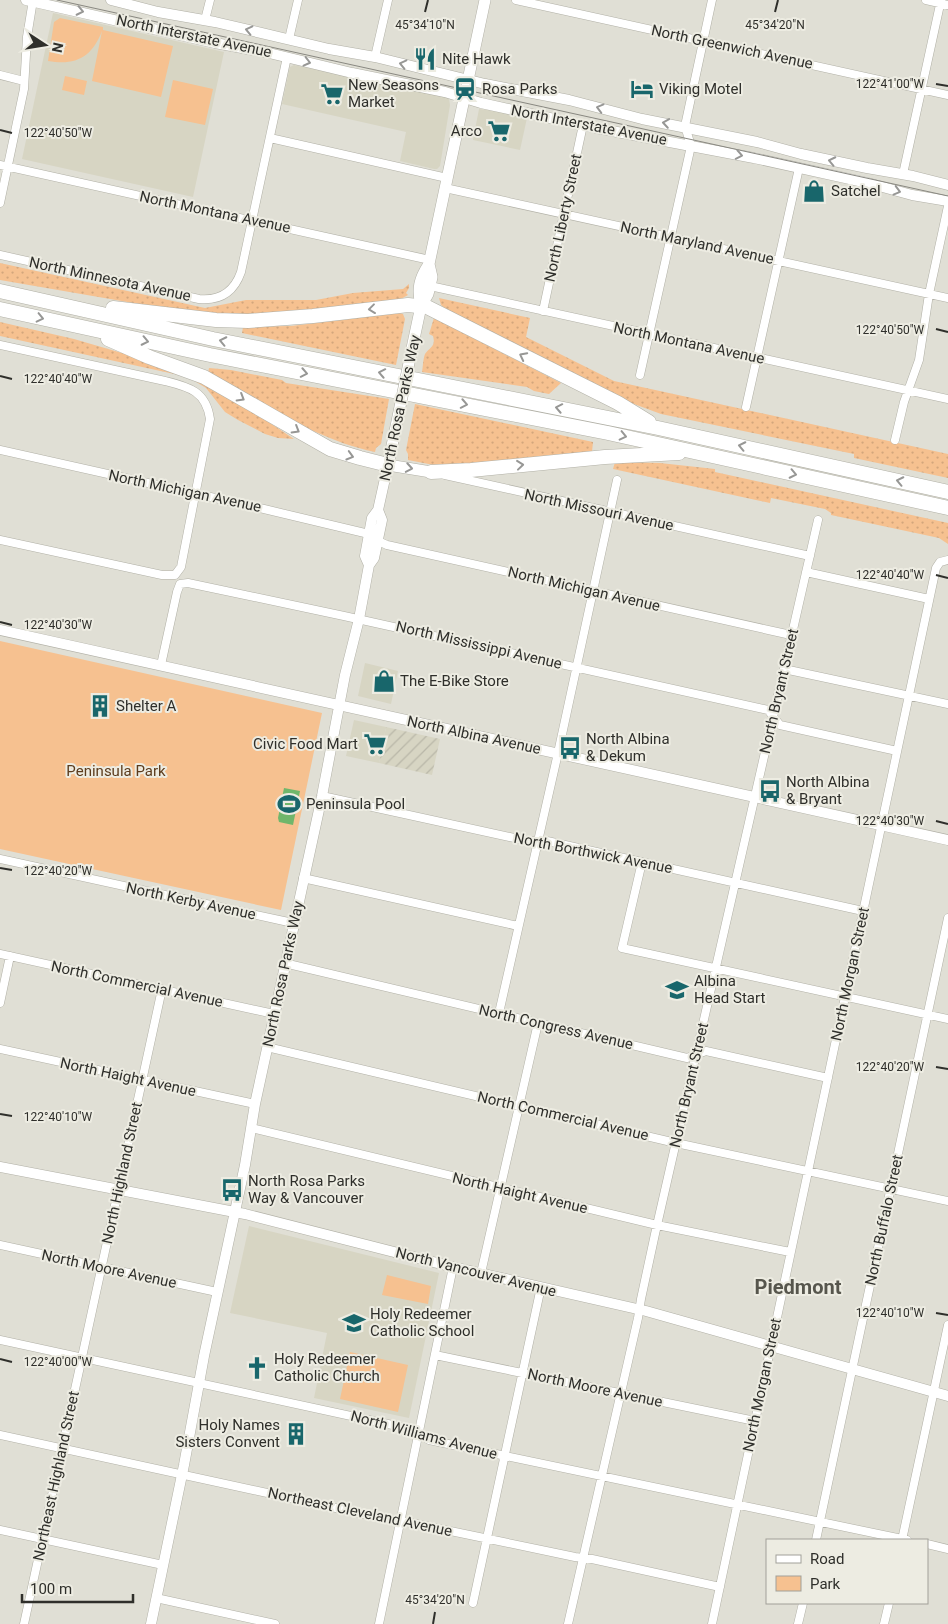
<svg xmlns="http://www.w3.org/2000/svg" width="948" height="1624" viewBox="0 0 948 1624" font-family="Roboto,sans-serif">
<style>
.built{fill:#d7d5c3}
.industrial{fill:url(#industrial-furrows)}
.grass{fill:url(#grass-dots)}
.green{fill:#f6c190}
.water{fill:#70b66b}
.lines{fill:none;stroke-linecap:round;stroke-linejoin:round}
.minor-casing{stroke:#b1b0a6;stroke-width:9}
.tertiary-casing{stroke:#b1b0a6;stroke-width:11}
.secondary-casing{stroke:#b1b0a6;stroke-width:12}
.motorway-casing{stroke:#b1b0a6;stroke-width:15}
.minor{stroke:#fff;stroke-width:8}
.tertiary{stroke:#fff;stroke-width:10}
.secondary{stroke:#fff;stroke-width:11}
.motorway{stroke:#fff;stroke-width:14}
.tram{stroke:#898881;stroke-width:1}
.secondary-bridge-casing{stroke:#b1b0a6;stroke-width:12;stroke-linecap:butt}
.secondary-bridge{stroke:#fff;stroke-width:11}
.oneway{stroke:#979795}
.ticks{fill:none;stroke:#2f2f2b;stroke-width:2}
.labels{text-anchor:middle;dominant-baseline:central;stroke-width:4;stroke-linejoin:round;paint-order:stroke}
.street-label{font-size:15px;fill:#2f2f2b;stroke:#edece2}
.poi-label{font-size:15px;fill:#2f2f2b;stroke:#edece2;text-anchor:start}
.park-label{font-size:15px;fill:#5c3c1d;stroke:#edece2}
.district-label{font-size:20px;font-weight:bold;fill:#57564d;stroke:#edece2}
.ticks-label{font-size:12px;text-anchor:middle;fill:#2f2f2b;stroke:#edece2;stroke-width:4;stroke-linejoin:round;paint-order:stroke}
</style>
<defs>
<pattern id="industrial-furrows" width="10" height="10" patternUnits="userSpaceOnUse" patternTransform="scale(1.25)"><rect width="10" height="10" fill="#d7d5c3"/><path d="M-1 1l2-2M0 10L10 0M9 11l2-2" fill="none" stroke="#b9b7a8"/></pattern>
<pattern id="grass-dots" width="8" height="8" patternUnits="userSpaceOnUse" patternTransform="scale(1.25)"><rect width="8" height="8" fill="#f6c190"/><path d="M2 2h.1M6 6h.1" fill="none" stroke="#d3a67c" stroke-width="1.8" stroke-linecap="round"/></pattern>
</defs>
<rect width="100%" height="100%" fill="#e0dfd5"/>
<path class="built" d="M53,13l171,39 -31,145 -171,-38z
M294,65l151,31 4,3 1,6 -10,61 -3,3h-3l-34,-8 6,-29 -124,-28 7,-33 1,-4z
M479,109l10,1 38,8 -7,32 -47,-10z
M365,663l33,8 -7,33 -33,-8z
M354,720l32,7 -7,36 -33,-7z
M249,1226l190,47 -30,145 -95,-20 13,-65 -97,-20z"/>
<path class="industrial" d="M386,727l54,12 -8,36 -53,-12z"/>
<path class="grass" d="M0,263l205,45 41,-8h70l37,-7 50,-4 6,-5v4l-3,5 2,2 -9,5 -129,14h-73l-197,-34z
M439,298l91,20 -4,19 88,44 334,73v24l-94,-20v-4l-193,-40 -46,-17 -169,-88 -5,-4z
M399,313l4,1 2,5 -9,46 -154,-32 1,-6 48,-1z
M434,318l127,65 -12,11 -15,-3 -7,-4 -105,-15c1,-5 1,-13 3,-18 5,-7 11,-7 8,-18l-4,-2z
M0,322l74,17 65,19 52,18 64,37 39,26 -16,-1 -13,-4 -27,-14 -13,-8 -19,-24 -18,-11 -188,-41z
M209,368l22,2 51,10 4,3 103,16 -8,45 -5,4 -1,4c-60,-13 -114,-49 -167,-79z
M415,404l178,38 -1,10 -110,12 -48,1 -26,-5v-6l-2,-4z
M615,462l45,1 55,6v3l233,51v21l-9,-6 -108,-23v-2l-6,-4 -54,-11 -1,5 -157,-34z"/>
<path class="green" d="M60,18l43,9v3l70,16 -12,51 -69,-16 10,-50c-10,26 -26,35 -54,30l6,-39z
M65,76l22,5 -3,14 -22,-5z
M173,80l40,9 -8,36 -40,-8z
M0,641l322,72 -41,197 -281,-61z
M387,1275l44,11 -3,18 -46,-9z
M350,1352l58,13 -10,47 -58,-13z"/>
<path class="water" d="M284,788l16,3 -7,34 -14,-3 -1,-4z"/>
<g class="lines">
<defs>
<path id="minor" d="M516,0l432,95
M926,0l22,5
M205,20l5,-20
M289,39l9,-39
M375,57l13,-57
M0,75l24,6
M270,138l177,40
M0,165l430,95
M903,174l38,-174
M445,188l503,110
M0,203l24,-114 3,-52 6,-37
M0,255l199,44c21,2 35,-7 42,-27l46,-215
M430,286l518,113
M543,311l40,-186
M0,345l165,36c24,6 41,10 45,38l-29,148 -6,8h-13l-162,-35
M640,375l51,-229 -6,-20 27,-126
M746,407l53,-239
M895,440l9,-38 15,-42 10,-66 19,-88
M0,450l264,59 105,25
M445,475l365,81
M378,541l9,4 404,90
M806,572l123,27
M161,665l16,-73 3,-8 8,-1 156,33 424,94 12,15 117,26
M784,669l164,35
M322,796l206,45h19l316,70
M0,859l293,64
M642,862l-20,86 326,71
M303,878l215,48
M0,954l274,60
M284,963l403,95 19,-7 122,27
M0,1003l10,-47
M499,1013l59,-260 59,-273
M267,1047l409,96 272,58
M0,1049l255,55
M251,1128l406,97 133,27
M0,1245l217,47
M481,1273l57,-250
M0,1340l411,89 18,11 478,100
M435,1355l320,66
M0,1435l391,85 21,3 163,34 17,2 128,28
M0,1530l163,35
M816,1540l132,-622
M902,1540l46,-215
M927,1544l21,5
M156,1598l119,26
M473,1603l68,-316
M24,1624l138,-635
M379,1624l74,-357
M568,1624l70,-306 3,-19 14,-65 163,-714
M712,1624l224,-1056 4,-6 8,-2
M798,1624l5,-21
M884,1624l5,-21"/>
<path id="tertiary" d="M26,0l189,43 54,10 83,20 93,19 36,11 115,25 158,30 114,25 44,12 36,6
M111,0l47,12 57,10 114,27 46,8 110,27 84,16 73,19 115,23 44,12 66,14 46,8 35,9
M369,565l5,-7 8,-38 -4,-10
M0,630l948,210
M0,1167l245,47 208,53 193,44 302,85
M151,1624l33,-159 20,-109 41,-191 10,-61 67,-308 23,-121 14,-56 10,-54 -4,-9 7,-38 6,-8 10,-45"/>
<path id="secondary" d="M421,306c-4,-17 -2,-27 8,-42l56,-264
M411,353l10,-47 7,-12 2,-8 2,-9 -3,-13
M401,402l-13,63 43,7"/>
<path id="motorway" d="M0,291l213,48 445,89 290,64
M113,308l103,12 32,1 65,-5 95,-11 19,2 191,96 31,19
M0,309l210,46 398,78 340,75
M108,339l41,18 55,20 126,72 30,9 28,7
M431,472l40,-2 134,-13 74,-4"/>
</defs>
<use href="#minor" class="minor-casing"/>
<use href="#tertiary" class="tertiary-casing"/>
<use href="#secondary" class="secondary-casing"/>
<use href="#motorway" class="motorway-casing"/>
<use href="#minor" class="minor"/>
<use href="#tertiary" class="tertiary"/>
<use href="#secondary" class="secondary"/>
<use href="#motorway" class="motorway"/>
<path class="tram" d="M57,0l891,196"/>
<defs>
<path id="secondary-bridge" d="M401,402l10,-49"/>
</defs>
<use href="#secondary-bridge" class="secondary-bridge-casing"/>
<use href="#secondary-bridge" class="secondary-bridge"/>
</g>
<defs><path id="oneway-chevron" d="M-2-3.5L2.5 0L-2 3.5" fill="none" stroke-width="1.6" stroke-linecap="round" stroke-linejoin="round" transform="scale(1.25)"/></defs>
<g class="oneway">
<use href="#oneway-chevron" transform="translate(80 11) rotate(12)"/>
<use href="#oneway-chevron" transform="translate(249 30) rotate(-167)"/>
<use href="#oneway-chevron" transform="translate(307 62) rotate(14)"/>
<use href="#oneway-chevron" transform="translate(403 64) rotate(-167)"/>
<use href="#oneway-chevron" transform="translate(600 108) rotate(-165)"/>
<use href="#oneway-chevron" transform="translate(666 123) rotate(-171)"/>
<use href="#oneway-chevron" transform="translate(739 155) rotate(11)"/>
<use href="#oneway-chevron" transform="translate(832 161) rotate(-168)"/>
<use href="#oneway-chevron" transform="translate(897 191) rotate(15)"/>
<use href="#oneway-chevron" transform="translate(372 309) rotate(173)"/>
<use href="#oneway-chevron" transform="translate(40 318) rotate(13)"/>
<use href="#oneway-chevron" transform="translate(145 341) rotate(12)"/>
<use href="#oneway-chevron" transform="translate(223 341) rotate(-168)"/>
<use href="#oneway-chevron" transform="translate(523 356) rotate(-153)"/>
<use href="#oneway-chevron" transform="translate(304 373) rotate(11)"/>
<use href="#oneway-chevron" transform="translate(382 373) rotate(-169)"/>
<use href="#oneway-chevron" transform="translate(241 398) rotate(31)"/>
<use href="#oneway-chevron" transform="translate(464 404) rotate(11)"/>
<use href="#oneway-chevron" transform="translate(559 408) rotate(-169)"/>
<use href="#oneway-chevron" transform="translate(296 430) rotate(31)"/>
<use href="#oneway-chevron" transform="translate(623 436) rotate(13)"/>
<use href="#oneway-chevron" transform="translate(742 446) rotate(-168)"/>
<use href="#oneway-chevron" transform="translate(350 456) rotate(16)"/>
<use href="#oneway-chevron" transform="translate(520 465) rotate(-6)"/>
<use href="#oneway-chevron" transform="translate(409 468) rotate(10)"/>
<use href="#oneway-chevron" transform="translate(793 474) rotate(12)"/>
<use href="#oneway-chevron" transform="translate(900 481) rotate(-168)"/>
</g>
<path class="ticks" d="M425,12l3,-12M775,12l3,-12M936,84l12,2M0,130l12,3M936,329l12,3M0,376l12,3M936,575l12,3M0,622l12,3M936,821l12,3M0,868l12,2M936,1067l12,2M0,1114l12,2M936,1313l12,2M0,1359l12,3M433,1624l2,-12"/>
<defs>
<symbol id="restaurant-bare" viewBox="-9 -9 18 18"><path d="M-5-6h1v4h1v-4h1v4h1v-4h1v5L-1.5 .5V6h-2V.5L-5-1ZM5-6V6H3V1.5H1.5Q1.5-4 5-6Z" fill="#18666b" stroke="#edece2" stroke-width="2.5" paint-order="stroke"/></symbol>
<symbol id="station-bare" viewBox="-9 -9 18 18"><path d="M-3-6H3Q5-6 5-4V2Q5 4 3 4L4.5 6H3L1.5 4h-3L-3 6H-4.5L-3 4Q-5 4-5 2V-4Q-5-6-3-6ZM-3.5-4v3h7v-3ZM-3.5 1v1.5H-2V1ZM2 1v1.5H3.5V1Z" fill="#18666b" stroke="#edece2" stroke-width="2.5" paint-order="stroke"/></symbol>
<symbol id="hotel-bare" viewBox="-9 -9 18 18"><path d="M-6-4.5h1.5V1H6V5H4.5V3h-9V5H-6ZM-4 0a1.8 1.8 0 1 1 3.6 0ZM.5 0V-2.5h3Q6-2.5 6 0Z" fill="#18666b" stroke="#edece2" stroke-width="2.5" paint-order="stroke"/></symbol>
<symbol id="supermarket-bare" viewBox="-9 -9 18 18"><path d="M-6-5.5h2.5l.6 2H6L4.5 2H-2.5L-4.4-4H-6ZM-1.5 3.2a1.3 1.3 0 1 0 .1 0ZM3 3.2a1.3 1.3 0 1 0 .1 0Z" fill="#18666b" stroke="#edece2" stroke-width="2.5" paint-order="stroke"/></symbol>
<symbol id="shop-bare" viewBox="-9 -9 18 18"><path d="M-5-2.5h2.3a2.7 3.5 0 0 1 5.4 0H5L5.5 6h-11ZM-1.5-2.5h3a1.5 2.3 0 0 0-3 0Z" fill="#18666b" stroke="#edece2" stroke-width="2.5" paint-order="stroke"/></symbol>
<symbol id="building-bare" viewBox="-9 -9 18 18"><path d="M-4-6H4V6H1V3H-1V6H-4ZM-2.5-4.3h1.7v1.8h-1.7ZM.8-4.3h1.7v1.8H.8ZM-2.5-1h1.7V.8h-1.7ZM.8-1h1.7V.8H.8Z" fill="#18666b" stroke="#edece2" stroke-width="2.5" paint-order="stroke"/></symbol>
<symbol id="bus-bare" viewBox="-9 -9 18 18"><path d="M-5-6H5V4H4V6H2V4H-2V6H-4V4H-5ZM-3.5-4V0h7V-4ZM-3.5 1.2v1.5H-2V1.2ZM2 1.2v1.5H3.5V1.2Z" fill="#18666b" stroke="#edece2" stroke-width="2.5" paint-order="stroke"/></symbol>
<symbol id="stadium-bare" viewBox="-9 -9 18 18"><path d="M0-5a6.5 5 0 1 0 0 10a6.5 5 0 1 0 0-10ZM-3.5-1.8h7v3.6h-7Z" fill="#18666b" stroke="#edece2" stroke-width="2.5" paint-order="stroke"/></symbol>
<symbol id="school-bare" viewBox="-9 -9 18 18"><path d="M0-5L7-2L0 1L-7-2ZM-4 1L0 2.5L4 1V4Q0 6-4 4Z" fill="#18666b" stroke="#edece2" stroke-width="2.5" paint-order="stroke"/></symbol>
<symbol id="church-bare" viewBox="-9 -9 18 18"><path d="M-1.2-6h2.4v3.5h3.3v2.4h-3.3V6h-2.4V-.1h-3.3v-2.4h3.3Z" fill="#18666b" stroke="#edece2" stroke-width="2.5" paint-order="stroke"/></symbol>
</defs>
<g fill-rule="evenodd">
<use href="#restaurant-bare" x="409" y="43" width="32" height="32"/>
<use href="#station-bare" x="449" y="73" width="32" height="32"/>
<use href="#hotel-bare" x="626" y="73" width="32" height="32"/>
<use href="#supermarket-bare" x="316" y="78" width="32" height="32"/>
<use href="#supermarket-bare" x="483" y="115" width="32" height="32"/>
<use href="#shop-bare" x="798" y="175" width="32" height="32"/>
<use href="#shop-bare" x="368" y="665" width="32" height="32"/>
<use href="#building-bare" x="84" y="690" width="32" height="32"/>
<use href="#supermarket-bare" x="359" y="728" width="32" height="32"/>
<use href="#bus-bare" x="554" y="732" width="32" height="32"/>
<use href="#bus-bare" x="754" y="775" width="32" height="32"/>
<use href="#stadium-bare" x="273" y="788" width="32" height="32"/>
<use href="#school-bare" x="661" y="974" width="32" height="32"/>
<use href="#bus-bare" x="216" y="1174" width="32" height="32"/>
<use href="#school-bare" x="338" y="1307" width="32" height="32"/>
<use href="#church-bare" x="241" y="1352" width="32" height="32"/>
<use href="#building-bare" x="280" y="1418" width="32" height="32"/>
</g>
<g class="labels">
<g class="street-label">
<text transform="translate(194 36) rotate(12)">North Interstate Avenue</text>
<text transform="translate(732 47) rotate(12)">North Greenwich Avenue</text>
<text transform="translate(589 125) rotate(11)">North Interstate Avenue</text>
<text transform="translate(215 212) rotate(12)">North Montana Avenue</text>
<text transform="translate(563 218) rotate(-78)">North Liberty Street</text>
<text transform="translate(697 243) rotate(12)">North Maryland Avenue</text>
<text transform="translate(110 279) rotate(12)">North Minnesota Avenue</text>
<text transform="translate(689 343) rotate(12)">North Montana Avenue</text>
<text transform="translate(400 408) rotate(-78)">North Rosa Parks Way</text>
<text transform="translate(185 491) rotate(12)">North Michigan Avenue</text>
<text transform="translate(599 510) rotate(12)">North Missouri Avenue</text>
<text transform="translate(584 589) rotate(13)">North Michigan Avenue</text>
<text transform="translate(479 645) rotate(13)">North Mississippi Avenue</text>
<text transform="translate(779 691) rotate(-77)">North Bryant Street</text>
<text transform="translate(474 735) rotate(12)">North Albina Avenue</text>
<text transform="translate(593 853) rotate(11)">North Borthwick Avenue</text>
<text transform="translate(191 901) rotate(12)">North Kerby Avenue</text>
<text transform="translate(283 974) rotate(-78)">North Rosa Parks Way</text>
<text transform="translate(850 974) rotate(-78)">North Morgan Street</text>
<text transform="translate(137 984) rotate(12)">North Commercial Avenue</text>
<text transform="translate(556 1027) rotate(13)">North Congress Avenue</text>
<text transform="translate(128 1077) rotate(12)">North Haight Avenue</text>
<text transform="translate(689 1085) rotate(-77)">North Bryant Street</text>
<text transform="translate(563 1116) rotate(13)">North Commercial Avenue</text>
<text transform="translate(122 1173) rotate(-78)">North Highland Street</text>
<text transform="translate(520 1193) rotate(13)">North Haight Avenue</text>
<text transform="translate(884 1220) rotate(-78)">North Buffalo Street</text>
<text transform="translate(109 1269) rotate(12)">North Moore Avenue</text>
<text transform="translate(476 1272) rotate(14)">North Vancouver Avenue</text>
<text transform="translate(762 1385) rotate(-78)">North Morgan Street</text>
<text transform="translate(595 1388) rotate(12)">North Moore Avenue</text>
<text transform="translate(424 1435) rotate(15)">North Williams Avenue</text>
<text transform="translate(56 1476) rotate(-78)">Northeast Highland Street</text>
<text transform="translate(360 1512) rotate(12)">Northeast Cleveland Avenue</text>
</g>
<g class="poi-label">
<text x="442" y="59">Nite Hawk</text>
<text x="348" y="85">New Seasons<tspan x="348" dy="17">Market</tspan></text>
<text x="482" y="89">Rosa Parks</text>
<text x="659" y="89">Viking Motel</text>
<text x="482" y="131" text-anchor="end">Arco</text>
<text x="831" y="191">Satchel</text>
<text x="400" y="681">The E-Bike Store</text>
<text x="116" y="706">Shelter A</text>
<text x="586" y="739">North Albina<tspan x="586" dy="17">&amp; Dekum</tspan></text>
<text x="358" y="744" text-anchor="end">Civic Food Mart</text>
<text x="786" y="782">North Albina<tspan x="786" dy="17">&amp; Bryant</tspan></text>
<text x="306" y="804">Peninsula Pool</text>
<text x="694" y="981">Albina<tspan x="694" dy="17">Head Start</tspan></text>
<text x="248" y="1181">North Rosa Parks<tspan x="248" dy="17">Way &amp; Vancouver</tspan></text>
<text x="370" y="1314">Holy Redeemer<tspan x="370" dy="17">Catholic School</tspan></text>
<text x="274" y="1359">Holy Redeemer<tspan x="274" dy="17">Catholic Church</tspan></text>
<text x="280" y="1425" text-anchor="end">Holy Names<tspan x="280" dy="17">Sisters Convent</tspan></text>
</g>
<g class="park-label">
<text x="116" y="771">Peninsula Park</text>
</g>
<g class="district-label">
<text x="798" y="1287">Piedmont</text>
</g>
</g>
<g class="ticks-label">
<text x="425" y="29">45°34'10"N</text>
<text x="775" y="29">45°34'20"N</text>
<text x="890" y="88">122°41'00"W</text>
<text x="58" y="137">122°40'50"W</text>
<text x="890" y="334">122°40'50"W</text>
<text x="58" y="383">122°40'40"W</text>
<text x="890" y="579">122°40'40"W</text>
<text x="58" y="629">122°40'30"W</text>
<text x="890" y="825">122°40'30"W</text>
<text x="58" y="875">122°40'20"W</text>
<text x="890" y="1071">122°40'20"W</text>
<text x="58" y="1121">122°40'10"W</text>
<text x="890" y="1317">122°40'10"W</text>
<text x="58" y="1366">122°40'00"W</text>
<text x="435" y="1604">45°34'20"N</text>
</g>
<rect x="766" y="1539" width="162" height="65" fill="#edece2" stroke="#a1a099"/>
<rect x="776" y="1555" width="25" height="8" fill="#ffffff" stroke="#a1a099"/>
<text x="810" y="1564" font-size="15" fill="#2f2f2b">Road</text>
<rect x="776" y="1576" width="25" height="15" fill="#f6c190" stroke="#a1a099"/>
<text x="810" y="1589" font-size="15" fill="#2f2f2b">Park</text>
<g transform="translate(45 45) rotate(102)" stroke="#edece2" stroke-width="4" paint-order="stroke">
<path d="M0-4L9 19L0 12L-9 19Z" fill="#2f2f2b"/>
<text y="-8" font-size="14" font-weight="bold" text-anchor="middle" fill="#2f2f2b">N</text>
</g>
<path d="M22 1594v8h111v-8" fill="none" stroke="#2f2f2b" stroke-width="2.5"/>
<text x="30" y="1594" font-size="15" fill="#2f2f2b" stroke="#edece2" stroke-width="4" paint-order="stroke">100 m</text>
</svg>
